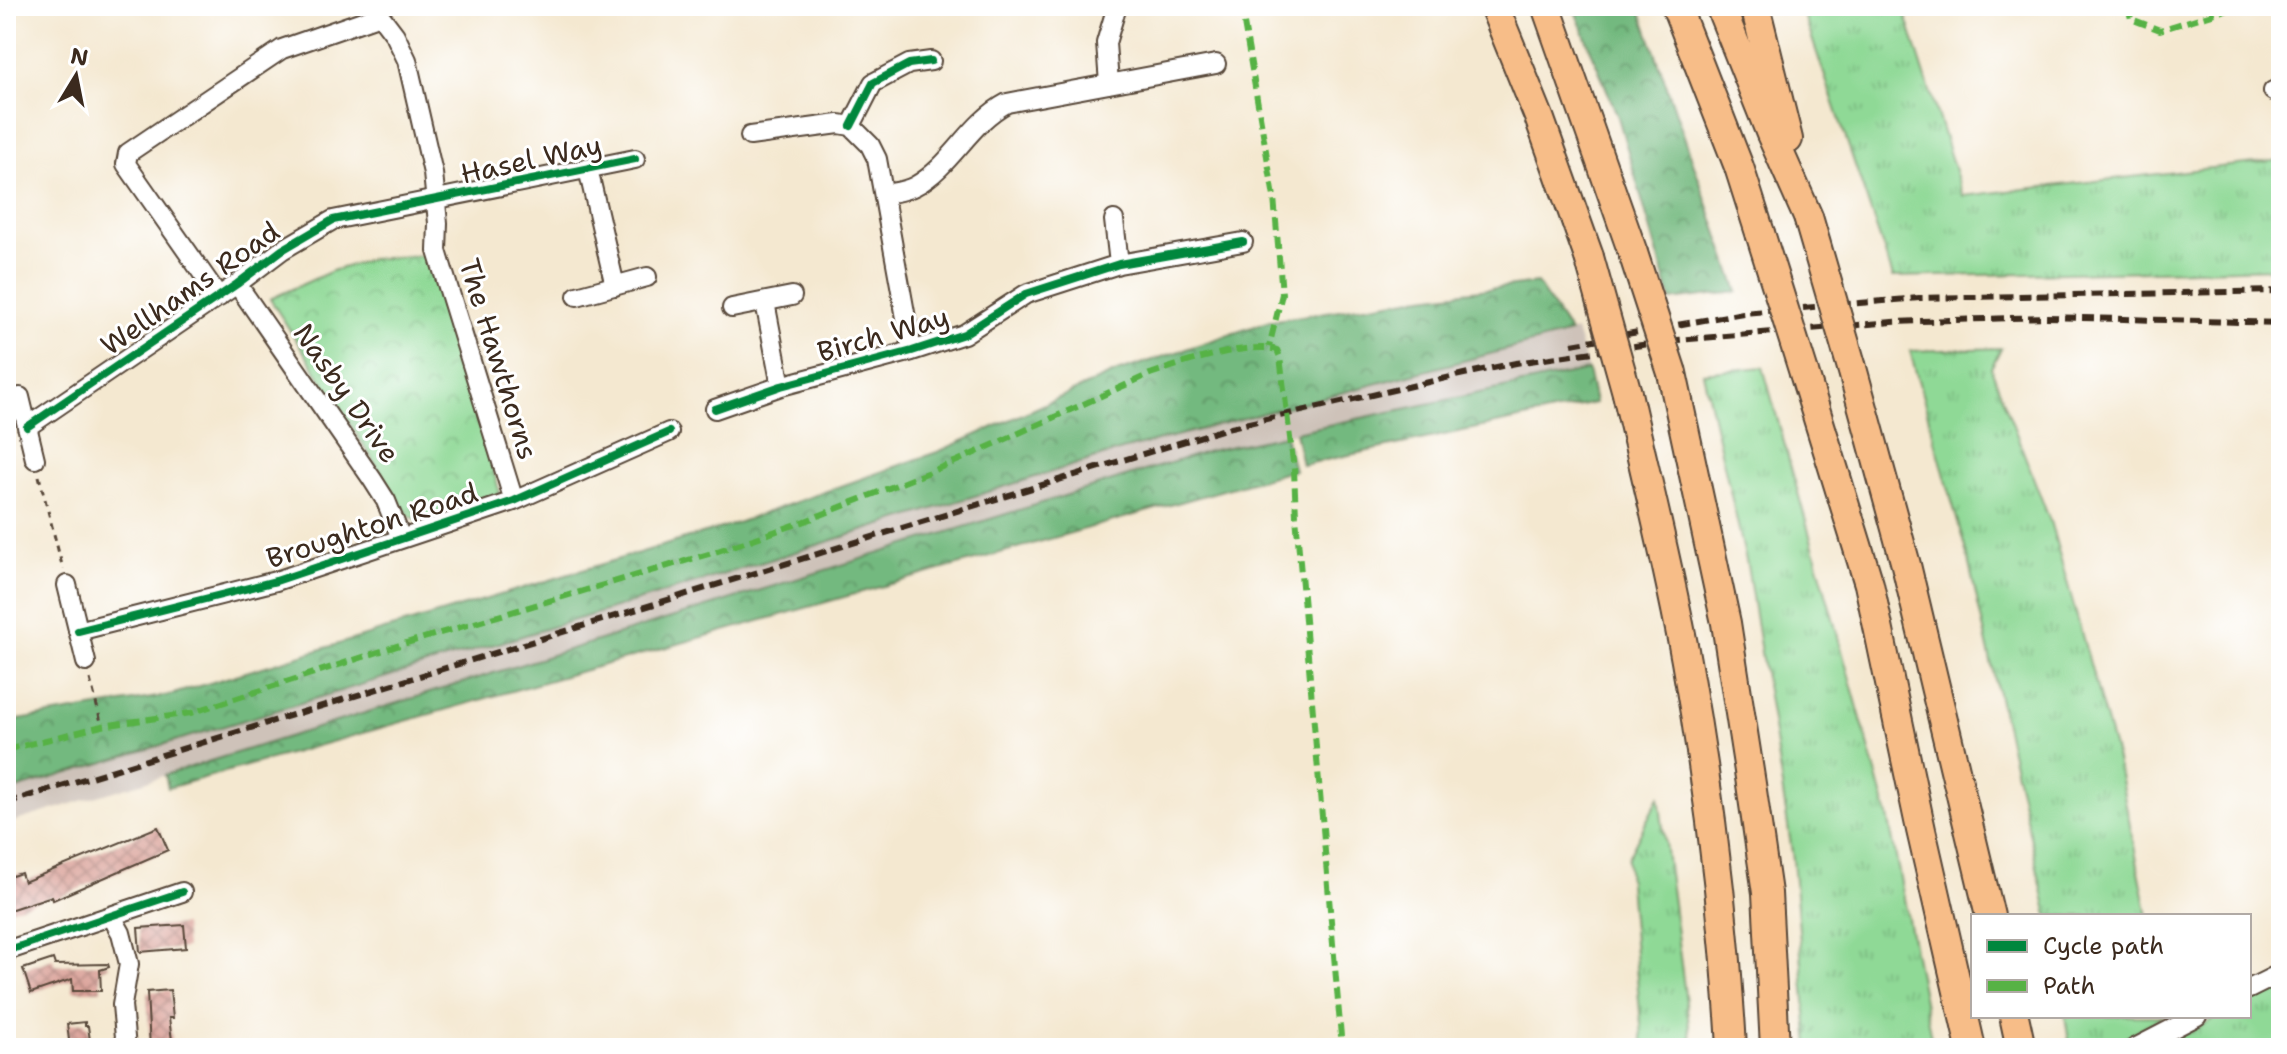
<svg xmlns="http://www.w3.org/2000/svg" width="2287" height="1054" viewBox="0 0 2287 1054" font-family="'Shantell Sans',sans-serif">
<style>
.railway{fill:#cec2b9}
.grass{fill:url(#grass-tufts);stroke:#65825a;stroke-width:2}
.forest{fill:url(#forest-crowns);stroke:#57724e;stroke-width:2}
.park{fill:url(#park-crowns);stroke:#65825a;stroke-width:2}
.building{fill:url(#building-cross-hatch)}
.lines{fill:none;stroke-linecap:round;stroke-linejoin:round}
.minor-casing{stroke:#574639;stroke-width:22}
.highway-casing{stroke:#574639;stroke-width:32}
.path{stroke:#574639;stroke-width:3;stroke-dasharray:6 6;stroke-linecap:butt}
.minor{stroke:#fff;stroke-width:18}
.highway{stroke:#f7bd88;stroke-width:28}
.rail{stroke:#3b2a1e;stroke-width:6;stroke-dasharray:12 6;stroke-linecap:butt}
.highway-bridge-casing{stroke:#574639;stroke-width:32;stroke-linecap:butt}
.highway-bridge{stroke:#f7bd88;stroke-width:28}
.quiet{stroke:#57b245;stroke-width:6;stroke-dasharray:12 6;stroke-linecap:butt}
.cycleway-casing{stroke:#fff;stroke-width:13}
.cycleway{stroke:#00873e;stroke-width:8}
.labels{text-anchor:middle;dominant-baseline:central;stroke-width:6;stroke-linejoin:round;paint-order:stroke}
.street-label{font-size:28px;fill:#3b2a1e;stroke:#fff}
</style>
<defs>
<pattern id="grass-tufts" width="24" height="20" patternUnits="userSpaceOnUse" patternTransform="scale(2)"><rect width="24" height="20" fill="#8fd996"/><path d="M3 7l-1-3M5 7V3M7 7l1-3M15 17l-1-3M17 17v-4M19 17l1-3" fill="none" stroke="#7cba81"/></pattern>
<pattern id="forest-crowns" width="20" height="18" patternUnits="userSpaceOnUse" patternTransform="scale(2)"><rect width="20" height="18" fill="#73b97f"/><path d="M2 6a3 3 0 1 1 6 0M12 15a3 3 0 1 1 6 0" fill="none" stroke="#609767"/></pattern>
<pattern id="park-crowns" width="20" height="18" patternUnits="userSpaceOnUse" patternTransform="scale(2)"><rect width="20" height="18" fill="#8fd996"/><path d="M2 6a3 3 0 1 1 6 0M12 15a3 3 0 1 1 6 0" fill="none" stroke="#7cba81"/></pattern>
<pattern id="building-cross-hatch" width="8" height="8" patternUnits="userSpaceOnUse" patternTransform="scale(2)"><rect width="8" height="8" fill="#daa198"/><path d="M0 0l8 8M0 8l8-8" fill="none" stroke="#b2837b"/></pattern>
</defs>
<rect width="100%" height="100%" fill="#fff"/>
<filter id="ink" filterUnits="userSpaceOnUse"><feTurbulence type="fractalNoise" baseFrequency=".0125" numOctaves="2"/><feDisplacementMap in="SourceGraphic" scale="16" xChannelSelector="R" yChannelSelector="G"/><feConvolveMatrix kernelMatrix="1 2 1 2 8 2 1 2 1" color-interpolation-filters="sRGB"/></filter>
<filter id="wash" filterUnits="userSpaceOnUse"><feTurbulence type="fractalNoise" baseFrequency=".006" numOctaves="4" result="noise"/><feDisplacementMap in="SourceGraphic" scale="32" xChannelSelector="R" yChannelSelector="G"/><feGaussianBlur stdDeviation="1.8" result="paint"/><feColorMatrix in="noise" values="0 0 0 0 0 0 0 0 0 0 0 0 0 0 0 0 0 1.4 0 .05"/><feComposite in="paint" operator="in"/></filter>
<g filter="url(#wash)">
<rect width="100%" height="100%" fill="#f4e8d0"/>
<path class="railway" d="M1576,331l12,39 -379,81 -809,253 -394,120v-32l622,-188 494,-154z"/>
<path class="grass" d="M1801,6h102l60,190 318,-36v108l-388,9z
M2001,348l-10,20 59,153 67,239 31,156h-100l-81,-361 -57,-204z
M1763,367l125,449 45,232h-124l-16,-189 -21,-138 -25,-156 -44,-192z
M1659,797l33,251h-49l-16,-189z
M2281,985v63h-124l63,-32h29v-15z
M2065,1016h98l-50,28 -12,4h-31z"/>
<path class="forest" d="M1573,6h66l99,286 -67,8 -53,-183z
M1537,283l33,50 -448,117 -494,154 -622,188v-70l164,-27 561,-170 209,-74 177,-79 153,-51 145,-23z
M1588,370l7,33 -293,62 -7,-33z
M1285,435l9,35 -1126,318 -3,-13 1044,-324z"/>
<path class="park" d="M429,255l71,238 -82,27 -9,-4 -139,-217 62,-28 39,-12z"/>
<g id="blocks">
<path class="building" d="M158,827l10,23 -115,50 -1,-4 -46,15v-33l15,-5 3,9z
M184,925l2,23 -46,4 -2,-24z
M53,959l2,6 53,-1 1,3 -9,3 1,21h-28l-1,-12 -41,14 -8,-24z
M170,990l3,28h-4l4,30h-23l-3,-56z
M85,1022v4h3l3,22h-21l-3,-24z"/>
</g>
</g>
<g filter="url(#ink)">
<use href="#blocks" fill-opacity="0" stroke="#574639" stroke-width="2"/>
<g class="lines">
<defs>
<path id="minor" d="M373,6l22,29 12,25 26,113 5,50 -1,28 77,250
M1109,84l-3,-41 11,-37
M2273,91l8,-3
M851,126l22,-43 36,-19 22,-3
M750,136l89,-12 12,2 19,19 7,14 35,192
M588,169l27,117
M885,194c10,-2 21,-3 30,-8 37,-20 54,-63 92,-83l209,-39
M1114,220l5,44
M237,284l135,195 14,22 15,37
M577,296l70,-19
M219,297l-93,-133 2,-11 154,-104 98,-34
M765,302l16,84
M732,308l60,-12
M20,397l15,62
M715,409l66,-23 131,-35 52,-17 62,-40 93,-30 124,-22
M27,427l210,-143 45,-34 51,-30 302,-61
M67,585l19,77
M78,631l198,-50 238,-80 155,-69
M112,917l9,16 8,31 -7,41 4,43
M6,951l176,-59
M2249,989l32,-16
M2135,1048l62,-32"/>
<path id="highway" d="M1494,6l45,111 50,140
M1546,6l87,247
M1676,6l63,161 21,66
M1720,6l51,128 37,83
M1755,6l33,133
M1852,368l54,197 84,351
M1672,373l54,250 25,161 16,109 8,155
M1804,373l65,211 52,246 50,218
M1627,393c20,89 43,178 59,268 23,127 39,258 46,387
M2014,1016l7,32"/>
</defs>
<use href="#minor" class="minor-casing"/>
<use href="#highway" class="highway-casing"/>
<path class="path" d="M14,373l2,8
M39,476l24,93
M90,679l12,47"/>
<use href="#minor" class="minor"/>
<use href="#highway" class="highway"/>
<path class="rail" d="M1572,344l171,-31 176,-15 362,-7
M6,803l1225,-376 233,-53 52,-11 161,-23 215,-18 152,-5 237,6"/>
<defs>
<path id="highway-bridge" d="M1808,217l44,151
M1760,233l44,140
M1633,253l39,120
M1589,257l38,136"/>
</defs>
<use href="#highway-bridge" class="highway-bridge-casing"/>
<use href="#highway-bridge" class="highway-bridge"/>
<path class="quiet" d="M1241,6l33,191 8,97 -13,53
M2128,6l3,13 29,11 78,-24
M6,750l96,-24 89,-13 212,-69 309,-91 91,-31 154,-61 193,-87c30,-10 97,-33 127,-24l3,7 14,113 2,46 46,532"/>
<defs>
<path id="cycleway" d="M851,126l22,-43 36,-19 22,-3
M715,409l66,-23 131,-35 52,-17 62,-40 93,-30 124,-22
M27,427l210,-143 45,-34 51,-30 302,-61
M78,631l198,-50 238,-80 155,-69
M6,951l176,-59"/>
</defs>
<use href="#cycleway" class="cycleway-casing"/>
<use href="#cycleway" class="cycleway"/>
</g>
</g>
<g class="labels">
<g class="street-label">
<text transform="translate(531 159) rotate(-12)">Hasel Way</text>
<text transform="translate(190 288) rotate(-35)">Wellhams Road</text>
<text transform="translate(883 334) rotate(-16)">Birch Way</text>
<text transform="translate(499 359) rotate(73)">The Hawthorns</text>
<text transform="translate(347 393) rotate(55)">Nasby Drive</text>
<text transform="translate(372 525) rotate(-18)">Broughton Road</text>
</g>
</g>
<rect width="2287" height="1054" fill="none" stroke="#fff" stroke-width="32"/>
<rect x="1971" y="914" width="280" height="104" fill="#ffffff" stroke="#b1aaa5" stroke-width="2"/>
<rect x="1987" y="940" width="40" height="12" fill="#00873e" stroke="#b1aaa5" stroke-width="2"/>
<text x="2043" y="954" font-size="24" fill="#3b2a1e">Cycle path</text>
<rect x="1987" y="980" width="40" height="12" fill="#57b245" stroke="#b1aaa5" stroke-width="2"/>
<text x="2043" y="994" font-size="24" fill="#3b2a1e">Path</text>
<g transform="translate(76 76) rotate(10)" stroke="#ffffff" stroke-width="6" paint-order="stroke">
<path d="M0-6L14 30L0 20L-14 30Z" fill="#3b2a1e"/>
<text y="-12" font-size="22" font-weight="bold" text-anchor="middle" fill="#3b2a1e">N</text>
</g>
</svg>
